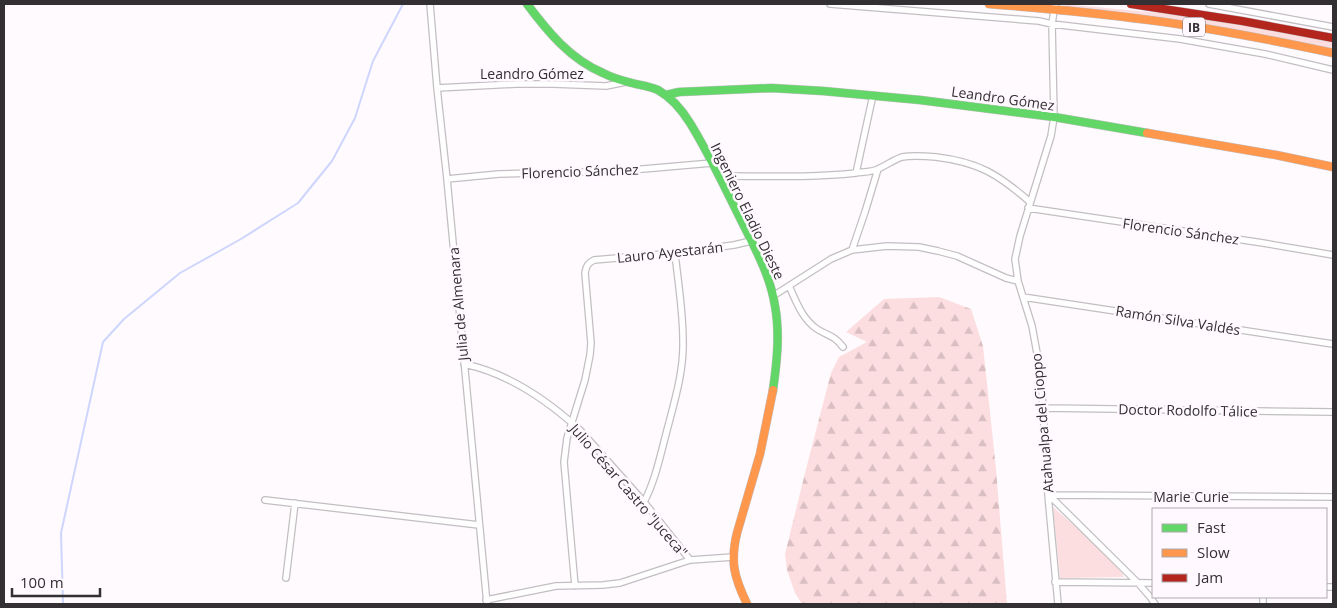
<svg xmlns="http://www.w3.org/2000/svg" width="1337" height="608" viewBox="0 0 1337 608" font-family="'Open Sans',sans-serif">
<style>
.green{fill:#fddee0}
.forest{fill:url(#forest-firs)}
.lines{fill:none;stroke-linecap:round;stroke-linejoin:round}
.stream{stroke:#ced6fd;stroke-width:2}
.street-casing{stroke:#c2bfc2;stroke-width:8}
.fast-casing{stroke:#c2bfc2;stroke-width:9}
.slow-casing{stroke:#c2bfc2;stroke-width:9}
.jam-casing{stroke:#c2bfc2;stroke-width:9}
.street{stroke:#fffeff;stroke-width:5.5}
.fast{stroke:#63d668;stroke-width:8}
.slow{stroke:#ff974d;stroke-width:8}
.jam{stroke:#b3261e;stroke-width:8}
.labels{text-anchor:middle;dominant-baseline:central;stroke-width:5;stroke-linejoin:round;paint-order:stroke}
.shield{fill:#fff9ff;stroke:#706c70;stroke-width:1}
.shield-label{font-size:12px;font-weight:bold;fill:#323032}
.street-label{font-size:14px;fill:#323032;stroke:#fff9ff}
</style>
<defs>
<pattern id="forest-firs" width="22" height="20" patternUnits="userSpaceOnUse" patternTransform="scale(1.25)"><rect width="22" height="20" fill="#fddee0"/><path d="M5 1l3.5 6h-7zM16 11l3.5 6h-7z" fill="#d9bfc1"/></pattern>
</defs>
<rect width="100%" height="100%" fill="#fefafe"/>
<path class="green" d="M1064,4l138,13 131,25v7l-266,-42 -3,-2z
M1053,507c18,15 36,32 53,49 7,7 14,13 18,21l-64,1z"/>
<path class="forest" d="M939,297l32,12 12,37 13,123 11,135h-205l-7,-11 -8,-23 -2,-16 20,-81 26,-100 8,-16 28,-15 -21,-10 38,-33z"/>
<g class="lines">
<path class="stream" d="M63,604l-2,-71 42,-191 21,-23 56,-46 61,-34 57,-36 34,-42 23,-43 18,-57 30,-57"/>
<defs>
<path id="street" d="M430,4l7,84 10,91 40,425
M830,4l209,17 13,3 128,15 85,15 68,16
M1055,4l-3,20 2,93 -3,19 -31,100 -5,23 3,22 14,45 9,49 7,120 10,109
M1209,4l124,23
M437,88l79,-4h37l53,2 20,-4
M856,173l17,-78
M719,176c46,0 92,2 137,-3 7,-1 16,-1 22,-4 9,-4 15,-9 24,-12 11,-2 23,-1 34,0 42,5 62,17 94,45
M447,179l52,-5 121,-3 92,-8
M1028,208l235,35 70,12
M852,250l13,-38 13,-43
M789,286c7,15 13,33 28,43 11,7 17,6 26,18
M773,296l58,-37 21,-9 35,-4 32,1 19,4 19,5 49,22 12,3
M1023,297l310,47
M464,364c44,9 83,36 116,66l64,72 46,58
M1043,408l290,4
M1048,495l285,2
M1049,495l89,88 13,15 4,6
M265,500l214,25
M644,502c11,-21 16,-45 22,-68 8,-31 18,-62 17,-94 0,-29 -5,-58 -8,-87
M286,578l9,-75
M1055,582l98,1
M575,586l-11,-124 3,-24 18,-58 5,-25 1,-12 -6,-70c1,-7 3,-10 9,-13l81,-7 59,-8 17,-4
M1326,587h7
M1263,597v7
M486,600l70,-14 47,-1 17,-2 70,-23 43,-3"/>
<path id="fast" d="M527,4c21,28 43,55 76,69 8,4 17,7 25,9 10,3 21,4 30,8 14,8 24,20 32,33 18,29 33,61 48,91 14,29 32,59 37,92 5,27 2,56 -2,84
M666,95l13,-3 92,-4 52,3 97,9 134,17 93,16"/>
<path id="slow" d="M989,4c53,4 107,9 160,16 62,8 123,20 184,33
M1147,133l129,22 57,12
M747,604c-13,-27 -17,-42 -10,-71l23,-79 13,-64"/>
<path id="jam" d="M1131,4l111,17 91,17"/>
</defs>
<use href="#street" class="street-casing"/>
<use href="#fast" class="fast-casing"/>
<use href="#slow" class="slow-casing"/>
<use href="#jam" class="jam-casing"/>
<use href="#street" class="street"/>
<use href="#fast" class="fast"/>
<use href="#slow" class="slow"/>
<use href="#jam" class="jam"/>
</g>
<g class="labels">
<rect class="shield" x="1183" y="17.5" width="22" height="19" rx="4"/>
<g class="shield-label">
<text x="1194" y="27">IB</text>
</g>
<g class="street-label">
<text x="532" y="73">Leandro Gómez</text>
<text transform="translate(1003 98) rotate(8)">Leandro Gómez</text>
<text transform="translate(580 171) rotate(-2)">Florencio Sánchez</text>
<text transform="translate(748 211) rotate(64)">Ingeniero Eladio Dieste</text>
<text transform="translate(1181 231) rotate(8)">Florencio Sánchez</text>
<text transform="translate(670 252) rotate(-6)">Lauro Ayestarán</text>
<text transform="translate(458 304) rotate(-95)">Julia de Almenara</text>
<text transform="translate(1178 320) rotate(9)">Ramón Silva Valdés</text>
<text transform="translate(1188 410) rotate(1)">Doctor Rodolfo Tálice</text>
<text transform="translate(1042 423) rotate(-95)">Atahualpa del Cioppo</text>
<text transform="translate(629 490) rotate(49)">Julio César Castro "Juceca"</text>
<text x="1191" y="496">Marie Curie</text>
</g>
</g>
<rect width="1337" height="608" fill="none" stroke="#323032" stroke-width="10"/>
<rect x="1152" y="508" width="175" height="90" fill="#fff9ff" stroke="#ada9ad"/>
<rect x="1162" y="524" width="25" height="8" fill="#63d668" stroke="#ada9ad"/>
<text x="1197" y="533" font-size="15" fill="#323032">Fast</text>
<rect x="1162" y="549" width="25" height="8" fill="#ff974d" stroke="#ada9ad"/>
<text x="1197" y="558" font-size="15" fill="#323032">Slow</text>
<rect x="1162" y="574" width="25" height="8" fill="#b3261e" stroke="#ada9ad"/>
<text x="1197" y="583" font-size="15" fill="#323032">Jam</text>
<path d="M12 588v8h88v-8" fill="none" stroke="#323032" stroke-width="2.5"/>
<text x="20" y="588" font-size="15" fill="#323032" stroke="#fff9ff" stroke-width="4" paint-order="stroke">100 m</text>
</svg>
